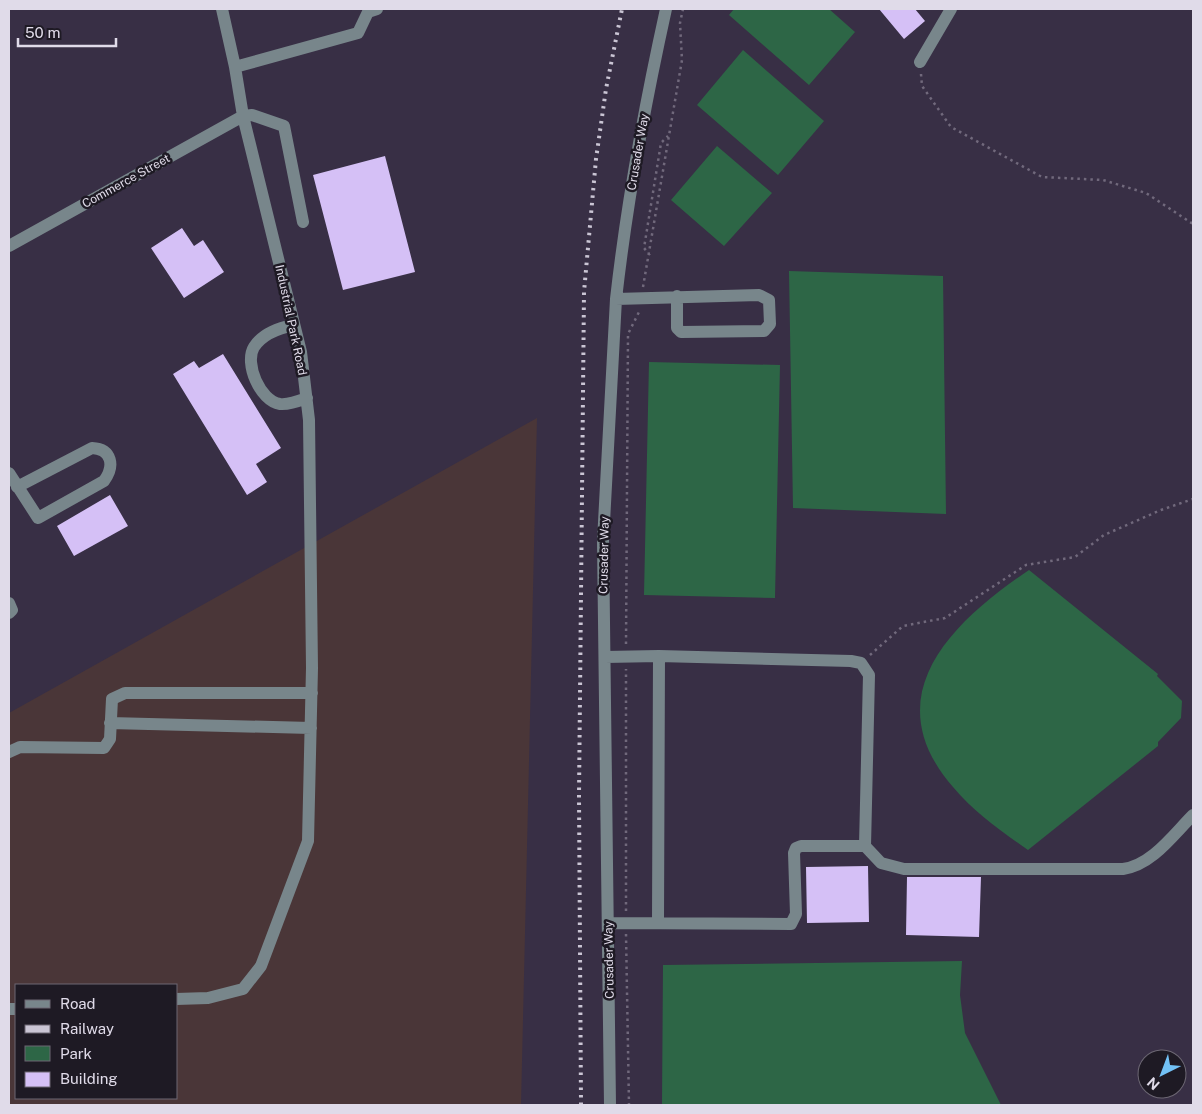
<svg xmlns="http://www.w3.org/2000/svg" width="1202" height="1114" viewBox="0 0 1202 1114" font-family="'Public Sans',sans-serif">
<style>
.industrial{fill:#4a3638;fill-rule:evenodd}
.green{fill:#2d6646}
.building{fill:#d5c0f6}
.lines{fill:none;stroke-linecap:round;stroke-linejoin:round}
.path{stroke:#71697c;stroke-width:2.5;stroke-dasharray:2.5 4;stroke-linecap:butt}
.minor{stroke:#78868b;stroke-width:12}
.rail{stroke:#cac5d4;stroke-width:4;stroke-dasharray:2.5 5;stroke-linecap:butt}
.labels{text-anchor:middle;dominant-baseline:central;stroke-width:5;stroke-linejoin:round;paint-order:stroke}
.street-label{font-size:12px;fill:#e0dbe9;stroke:#1e1a24}
</style>
<rect width="100%" height="100%" fill="#382f45"/>
<path class="industrial" d="M537,418l-16,687h-512v-392zM16,985h160v113h-160z"/>
<path class="green" d="M734,9h95l26,23 -46,53 -80,-70z
M743,50l81,71 -46,54 -81,-70z
M717,146l55,47 -48,53 -53,-46z
M789,271l154,5 3,238 -153,-6z
M649,362l131,3 -5,233 -131,-3z
M1029,570l129,104 -1,2 25,25 -1,17 -23,24v4l-130,104c-27,-19 -54,-38 -75,-63 -79,-91 -1,-165 76,-217z
M962,961l-2,34 5,38 36,72h-339l1,-140z"/>
<path class="building" d="M879,9h36l10,12 -21,18z
M385,156l30,116 -72,18 -30,-115z
M182,228l12,18 9,-6 21,32 -40,26 -33,-50z
M223,354l58,94 -25,16 11,18 -20,13 -74,-121 21,-13 5,7z
M110,495l18,31 -54,30 -17,-30z
M868,866l1,56 -62,1 -1,-56z
M907,877h74l-2,60 -73,-2z"/>
<g class="lines">
<path class="path" d="M921,74l1,12 29,41 91,50 61,3 43,13 47,31
M650,255l-6,-7 17,-105 7,-7
M643,287l39,-227 -2,-37 3,-14
M626,644l2,-310 12,-24
M870,655l33,-29 42,-8 81,-53 49,-8 29,-22 57,-25 32,-11
M626,911v-242
M626,934l3,171"/>
<path class="minor" d="M920,62l31,-53
M235,67l123,-34 10,-21 9,-3
M9,246l234,-130 9,-1 32,11 19,96
M616,299l143,-4 10,5 1,24 -6,7 -83,1 -4,-4v-32
M294,325c-15,3 -31,8 -40,22 -10,16 6,54 26,57 9,1 19,-3 27,-6
M9,473l29,45 66,-37c11,-15 8,-32 -12,-33l-75,39
M9,603l3,7 -3,3
M605,657l54,-1 192,5 10,2 8,12 -4,171h-64l-5,2 -2,5 2,61 -5,10 -183,-1
M110,723l201,5
M9,752l11,-5 84,1 6,-9 2,-40 13,-6h187
M865,846l16,17 23,6h219c29,-4 50,-34 70,-54
M658,922l1,-266
M176,999l32,-1 35,-9 18,-23 47,-125 4,-173 -3,-248 -8,-68 -58,-236 -8,-49 -13,-58
M9,1009h7
M610,1105l-7,-564 13,-242c11,-98 29,-195 50,-290"/>
<path class="rail" d="M581,1105l-2,-309 5,-504 12,-133 10,-70 16,-80"/>
</g>
<g class="labels">
<g class="street-label">
<text transform="translate(638 152) rotate(-80)">Crusader Way</text>
<text transform="translate(126 181) rotate(-29)">Commerce Street</text>
<text transform="translate(291 320) rotate(78)">Industrial Park Road</text>
<text transform="translate(604 555) rotate(-89)">Crusader Way</text>
<text transform="translate(609 960) rotate(-91)">Crusader Way</text>
</g>
</g>
<rect width="1202" height="1114" fill="none" stroke="#e0dbe9" stroke-width="20"/>
<rect x="15" y="984" width="162" height="115" fill="#1e1a24" stroke="#6c6773"/>
<rect x="25" y="1000" width="25" height="8" fill="#78868b" stroke="#6c6773"/>
<text x="60" y="1009" font-size="15" fill="#e0dbe9">Road</text>
<rect x="25" y="1025" width="25" height="8" fill="#cac5d4" stroke="#6c6773"/>
<text x="60" y="1034" font-size="15" fill="#e0dbe9">Railway</text>
<rect x="25" y="1046" width="25" height="15" fill="#2d6646" stroke="#6c6773"/>
<text x="60" y="1059" font-size="15" fill="#e0dbe9">Park</text>
<rect x="25" y="1072" width="25" height="15" fill="#d5c0f6" stroke="#6c6773"/>
<text x="60" y="1084" font-size="15" fill="#e0dbe9">Building</text>
<g transform="translate(1162 1074) rotate(222)"><circle r="24" fill="#1e1a24" stroke="#6c6773"/>
<path d="M0-4L9 19L0 12L-9 19Z" fill="#72c1f5"/>
<text y="-8" font-size="14" font-weight="bold" text-anchor="middle" fill="#e0dbe9">N</text>
</g>
<path d="M18 38v8h98v-8" fill="none" stroke="#e0dbe9" stroke-width="2.5"/>
<text x="25" y="38" font-size="15" fill="#e0dbe9" stroke="#1e1a24" stroke-width="4" paint-order="stroke">50 m</text>
</svg>
